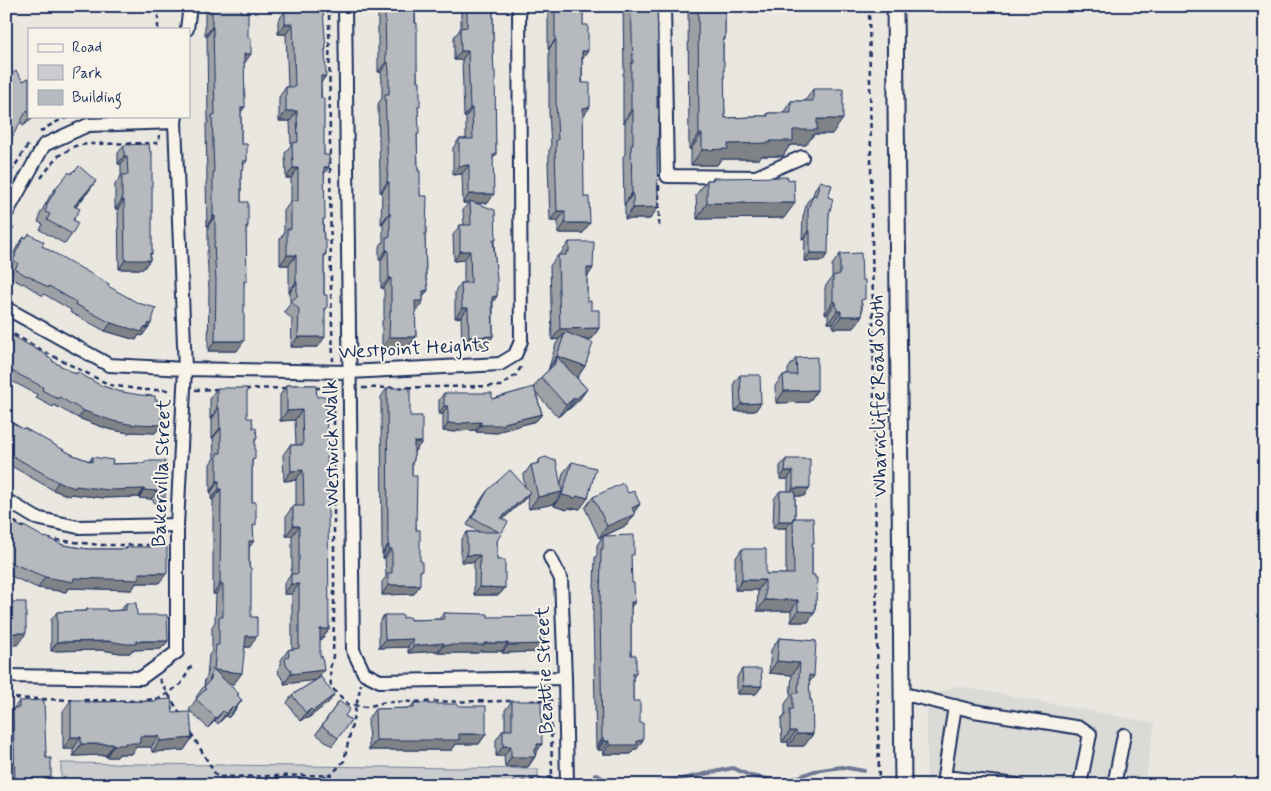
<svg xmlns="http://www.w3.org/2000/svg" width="1271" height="791" viewBox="0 0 1271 791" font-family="Mynerve,sans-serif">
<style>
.built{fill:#dadad6}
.green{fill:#cbcccd;stroke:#737e96}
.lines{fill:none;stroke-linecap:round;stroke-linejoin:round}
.stream{stroke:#6d7892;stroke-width:4}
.minor-casing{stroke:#1b2f5e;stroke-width:16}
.major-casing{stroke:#1b2f5e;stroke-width:19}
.path{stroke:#1b2f5e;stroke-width:2.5;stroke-dasharray:5 4;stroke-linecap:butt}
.minor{stroke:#f7f3e8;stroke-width:12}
.major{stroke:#f7f3e8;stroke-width:15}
.wall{fill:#9da0a4;stroke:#1b2f5e}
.shaded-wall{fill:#7f8286;stroke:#1b2f5e}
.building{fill:#b6babf;stroke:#1b2f5e}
.labels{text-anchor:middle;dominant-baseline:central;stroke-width:4;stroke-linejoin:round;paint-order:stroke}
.street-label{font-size:20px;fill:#1b2f5e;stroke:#f7f3e8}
</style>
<rect width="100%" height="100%" fill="#eae7e0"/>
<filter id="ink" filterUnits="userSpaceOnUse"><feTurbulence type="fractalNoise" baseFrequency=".02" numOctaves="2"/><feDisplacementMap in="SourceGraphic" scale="10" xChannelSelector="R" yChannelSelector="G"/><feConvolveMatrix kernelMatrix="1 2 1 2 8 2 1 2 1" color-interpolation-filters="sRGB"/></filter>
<g filter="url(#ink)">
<path class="built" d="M957,686l198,37 -11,62h-217v-89z"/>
<path class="green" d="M61,763l477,6v16h-477z"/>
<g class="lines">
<path class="stream" d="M595,774l17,9 19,2
M644,785l33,-5 56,-12 18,8 34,6 29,-11 28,-4 22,4"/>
<defs>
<path id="minor" d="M345,6l8,644 11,23 16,8 185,-3
M664,6l3,170 89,1 46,-20
M187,29l3,-23
M6,214l38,-69 44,-20 87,-3
M6,308l103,57 76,4 165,3 150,-8 15,-9 6,-14 -2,-335
M6,500l30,18 42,9 99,-2
M550,557l11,22 4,99 2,107
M6,676l135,2 36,-26v-127l8,-156 -10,-247 1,-6
M902,695l11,1 61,15 107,17 9,6 -10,51
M955,706l-11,71 74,8
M1114,785l10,-50"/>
<path id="major" d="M895,6l8,779"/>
</defs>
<use href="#minor" class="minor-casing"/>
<use href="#major" class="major-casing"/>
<path class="path" d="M329,6l2,284 2,71
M869,6l10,779
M158,29v-23
M40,132c11,-8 22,-14 36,-16
M41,178l16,-21 18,-11 13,-2 71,-1v-8
M6,180l22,-35
M659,185v44
M6,239l9,-15
M6,330l41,23 63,32 34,5h28
M334,384v231l-1,41 -3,13 1,18 17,17 18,3 20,-5 128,-1
M315,388h19
M362,388l139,-2 15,-11 5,-8
M245,389l42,-1
M195,390l22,-1
M6,517l19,11
M47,539l53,6h64
M159,679l22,36
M6,698l67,2
M84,700l55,1 22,-3 20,-14 11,-19
M530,701l21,-1 1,85
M191,733l26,44 114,-2 13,-14 17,-77
M275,776l8,9
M318,785l8,-10
M494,785l59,-8"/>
<use href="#minor" class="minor"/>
<use href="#major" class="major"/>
</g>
<path class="wall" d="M205,6h36l3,57 -3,50v31l6,17 -4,5 1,3 -3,3v30l7,24 -2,4 -2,54 -7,67h-29l1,-60 -2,-39 1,-2v-24h-1l-1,-44 1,-2 -1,-55 2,-3 -1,-86h-2z
M378,6h37l3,102 -1,29 1,34 2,25 6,37 -1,1 1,46 2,10 -5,7v4l-7,10h-1l1,26 -8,10 -26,1v-27l2,-3v-30h-3v-28h-2v-13l4,-5v-19l-2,1 1,-32h-2v-15l-2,-73 4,-6v-16l-1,-10h-3z
M461,6h32v48l3,101 -3,3 -5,45h-11l19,36 -2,4 3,53 -4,6v34l-7,10h-24l-1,-29 -6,1v-26l6,-9h3v-23l-10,1 -1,-26 7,-10h4l-1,-15 5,-7h-5l-1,-29 -9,1v-27l6,-9h7v-22h-2l-2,-57h-8v-23l7,-9z
M548,6h35l-1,54 1,57v116h-25v-12h-8l-2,-59 1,-1v-11l2,-2 -2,-37v-62h-1z
M623,6h34v142l1,59 -8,12h-25v-14h-1l-1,-48 2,-3v-32h-2v-48l1,-2z
M688,6h37v33l-2,3v19l2,57 30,-1 1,-1h10l2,-3h15l8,-12h14l8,-12 19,45h-18l-8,11h-16l-7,11h-22l-2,3h-38l-4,6h-26v-16h-2z
M285,11l41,38 -1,1 -4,34 3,71 5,12 -5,7 -1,47 1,19 2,14 -2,3v38l3,13 -2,2 -7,37h-27l1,-28 -8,-7 6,-8v-12h-1v-27h-9v-26l4,-6v-22l7,-10v-23h-5l-1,-25 6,-8 -1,-24h-11v-24l7,-10h2l-2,-53h-8v-13z
M29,78v38h7l-13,10 -2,-4 2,-41z
M124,145l28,108 -2,3v4l-7,9h-24l-1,-60h-3v-25l6,-8v-12h-3v-11z
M713,178l71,40 -87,1 -1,-24 11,-15h5z
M820,181l8,16 1,17 -6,47h-19l1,-22h-3l1,-22 4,-15 6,-7 2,-6z
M59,184l30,7 -13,16 -4,27 -7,10 -25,-14 3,-6 -5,-2 2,-5 -1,-1 12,-22z
M29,234l13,12 66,40 34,50 -3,-1 -3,5 -31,-9 -35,-19 1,-2 -27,-16 -1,2 -20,-13 -1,1 -13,-7 4,-6 -5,-3 3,-6h-2l9,-17 6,-8 2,1z
M569,242l24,26 -6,9v24l12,27 -7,11h-9l2,27 -8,12 10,11 -8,11 -11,10 -1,-1 -9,8 -22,-24 6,21 -6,7 -36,10 -2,2 -22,-1v-2l-19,1 -1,1 -13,-1v-17h-4v-14l5,-7 48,6 42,-12 7,-10 7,-6 8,-27 3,-5 -7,1 -2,-74 8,-11h3v-2z
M840,254l22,50v12l-8,12h-21v-5h-5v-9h-3v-27l7,-10v-12z
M6,332l41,25 5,4 24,13 24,11 17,6 38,9 6,25 -6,8 -25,-1 -1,1 -21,-4 -30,-11 -24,-13 -1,2 -17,-9 2,-3 -32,-17z
M796,358l21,32 -8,12 -33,1 -1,-17 8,-11h5v-6z
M740,375l21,28 -6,8h-20l-1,-28z
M287,385h29l13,244 -7,10h-2l-2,40 16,16 -6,8 -21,16 -1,-2 -6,4 -13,-18 5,-8 24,-15 -32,4v-4l-5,-5 -1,-6 3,-5v-4l7,-10 4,-1v-55h-8v-10l7,-10v-4l1,-2v-32h-6v-20l7,-10h3v-26l-12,1 -1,-26 7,-10h6l-1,-25 -15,1v-26z
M217,388l30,30 10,20 -2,3 -3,22v39l1,28 -4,18 1,99h-5l-11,37 -6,-1 10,12 -3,15 -7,8 -2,-2 -8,8 -3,-3 -7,7 -19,-18 8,-12 -1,-1 8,-11 1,-7 2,-2 2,-22 3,-4v-24l3,-5 1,-28h-3v-94l-2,-1v-7h-1v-28l4,-6 -1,-20h-1v-19h-2v-21z
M387,388l23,28 12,26 -7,9h-1v9l-2,3v13l8,98 -6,20 -32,1v-13l4,-5 -1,-19h-2v-4h-1l-1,-157z
M6,419l17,10 50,26 17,6 2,-4 20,7 31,-1 2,-2 20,39 -5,8 -9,-9 -12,-1v-1l-35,1 -33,-4 -1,2 -17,-6 -47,-27z
M540,459l21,24 2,-10 9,-11 8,47 -6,-1 -1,1 -4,-1 -2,2 -13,-4 2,-4 -2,2 -25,5 -2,-13 -3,4 -21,19 -6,22v19l8,28 -6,7h-25v-33h-13v-22l6,-8h12l-12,-7 15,-27 6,-8 37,-4 -2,-10 8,-11 6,-1z
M786,459l24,29 -6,8h-9v22l17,28v29l4,29 -1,2v6l-7,10h-17v-11h-34l1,-21h-23v-31l7,-10 24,25h20v-46h-13l1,-29 6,-8h8v-12h-8v-13z
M628,493l12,11 -6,8 1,2 -8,11 -23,11 27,23v96l5,18 -3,5v23l4,48h-3l-3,5h-28v-4h-5v-2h-2l-3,-132 2,-58 2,-3v-10l6,-9 -4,2 -14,-30 8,-11z
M6,518l16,10 23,10 18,7 25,4h37l2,-2 32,36h-23l-4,7 -64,-2 -2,4 -28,-4 -32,-14z
M126,603l11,12 31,26 -7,8 -29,1 -2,3h-10l-18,-3 -51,1v-31l6,-8 29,-1 1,-2 20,2 14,-1z
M444,613l44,4 56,27 -6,8 -36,1v-2h-22l-2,2h-40v-2l-30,2v-6l-29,1v-25l5,-8 19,3 7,2 29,-1z
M779,638l37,3 -7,41 1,18 3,34 -9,12h-16v-4h-6l-1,-22 4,-5v-11l5,-7 2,-22 -23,-2 2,-23z
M742,669l20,17 -6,8h-19v-17z
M71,700l14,2 71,-1 1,-1 16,13 19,25 -8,12 -32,2 -1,-5h-15l-4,7h-13l-2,3h-11v-2l-33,1v-7h-10v-38z
M19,701l27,52 5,25 -5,7h-38l-1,-67z
M339,701l6,15 6,4 -19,26 -16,-12z
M512,701l23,53v3l-7,10h-23l-1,-11h-8v-16l7,-10h2v-20z
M414,703l44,3 28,28 -7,10h-23l-4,6h-83l-1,-31 7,-10 35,-1z"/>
<path class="shaded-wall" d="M285,24h8l-7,10h-8z
M212,27h1l-6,9h-2z
M555,40h1l-7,9h-1z
M461,51h7l-6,9h-8z
M582,51h6l-6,9z
M244,54h7l-7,10z
M386,62h2l-7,10h-3z
M321,76h5l-8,11z
M241,107h4l-7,9z
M590,107l-7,10v-9z
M470,108h2l-6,9h-2z
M631,110h2l-8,12h-2z
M286,111h11l-7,10h-11z
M30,116h6l-13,10z
M817,119h26l-11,15h-18l-8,11h-16l-7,11h-22l-2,3h-38l-4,6h-26l11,-15 26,-6 42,-3z
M699,134h3l-11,15h-2z
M124,156h3l-6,8h-3z
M469,165l-7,9 -9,1 6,-9z
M324,167h5l-7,10z
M293,168h5l-7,10h-5z
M96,181l-7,10 -22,25 7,-10z
M387,182h2l-7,10h-2z
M632,193h1l-8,12h-1z
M469,194h25l-6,9h-18v-2l-2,2h-5z
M122,200h2l-6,9h-3z
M707,203h88l-11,15 -87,1z
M658,207l-8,12h-25l8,-11z
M557,211h8l-7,10h-8z
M389,213h1l-7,10 -2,1z
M213,216h2l-7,10h-1z
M565,223h25l-7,10h-25z
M808,231h2l-5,8h-3z
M386,250h2l-7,10h-2z
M460,251h10l-6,9 -10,1z
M150,253h2l-5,7h3l-7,9h-24l6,-9z
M810,253h18l-5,8h-19z
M287,255h9l-7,10h-9z
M587,268h6l-7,11z
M389,278h2l-7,10h-3z
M296,282h1l-7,10h-1z
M428,290l-8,11h3l-7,10h-8l15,-20z
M497,296l-7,10 2,-9z
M833,302h3l-8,12h-3z
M462,308h6l-7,9 -6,1z
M837,311h4l-8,12h-5z
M841,316h21l-8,12h-21z
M111,323l33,4 5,-4 2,1 -9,12 -3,-1 -3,5 -31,-9z
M599,328l-7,11h-30l3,-7 -6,7 -7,1 8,-11z
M493,336l-7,10h-24l7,-9z
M298,337h27l-7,10h-27z
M389,337h27l-8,10 -26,1z
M215,341h29l-7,10h-29z
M557,356l28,10 -8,12 -23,-13 3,-8 -8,11z
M587,389l-8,11 -11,10 8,-11z
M817,390l-8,12 -33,1 8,-12z
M575,397l-8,12 -9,8 8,-12z
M761,403l-6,8h-20l6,-7z
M444,406h4l-5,8h-4z
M217,408h2l-7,11h-2z
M302,410l-7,10 -15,1 7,-10z
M84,411l77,14 -6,8 -25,-1 -1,1 -21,-4 -30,-11z
M542,414l-6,7 -36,10 -2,2 -22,-1 5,-7 23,-2z
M481,422l-5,8 -19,1 -1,1 -13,-1 5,-8z
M220,428h1l-8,10h-1z
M414,442h8l-7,9h-8z
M303,470l-7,10 -12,1 7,-10z
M785,471h8l-5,8h-8z
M217,481h2l-8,11h-1z
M58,482l18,4 68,3 -5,8 -35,1 -33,-4 -1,2 -17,-6z
M793,488h17l-6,8h-16z
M219,489h2l-8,11 -2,-1z
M144,490l13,1 -6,8 -12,-1z
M530,492l-6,8 -29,26 6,-8z
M562,492l-8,12 -25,5 9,-12z
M562,495l15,1h4l7,2 -8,11 -6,-1 -1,1 -4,-1 -2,2 -13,-4z
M640,504l-8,11 3,-1 -8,11 -28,13 8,-12 25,-18z
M779,521h13l-6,7h-13z
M293,526h6l-7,10h-6z
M249,541h5l-8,11z
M388,545h1l-6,9h-1z
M389,549h3l-7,9h-2z
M467,555h13l-6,7h-13z
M139,573h28l-8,10h-23l-4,7 -64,-2 -2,4 -28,-4 7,-11 29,1z
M742,580h23l-7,10h-23z
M220,584h3l-7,10h-3z
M291,584h8l-7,10h-8z
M388,585h32l-6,9 -32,1z
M479,587l26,1 -6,7h-25z
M765,600h33l-7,11h-34z
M631,602h4l-7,9z
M815,604h1l-5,8h4l-7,10h-17l7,-11z
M320,629h9l-7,10h-9z
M7,633h19l-8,12h-12v-11z
M246,636h11l-7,11h-11z
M413,639l-5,8 -29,1 6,-8z
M168,641l-7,8 -29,1 -2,3h-10l-18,-3 -51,1 6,-9z
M444,643l-6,8 -30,2 5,-7z
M484,643h24l-6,8h-22l-2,2h-40l6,-8z
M544,644l-6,8 -36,1 6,-8z
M777,661l23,2 -8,12 -23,-2z
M214,670l28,3 -8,11 -25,-3z
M324,670l-7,10 -33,4 7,-10z
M809,675l5,1 -8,11z
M743,686h19l-6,8h-19z
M334,695l-6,8 -21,16 6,-8z
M242,700l-7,10 -7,8 7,-10z
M233,706l-7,10 -8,8 8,-11z
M311,709l-5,8 -6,4 6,-8z
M223,711l-8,10 -7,7 8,-10z
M790,731h6l-8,11h-6z
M459,734h27l-7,10h-23l-4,6h-83l7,-10z
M797,734h16l-9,12h-16z
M140,736h19l-8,11h-15l-4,7h-13l-2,3h-11l8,-12 11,-2z
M71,737h10l-8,12h-10z
M192,738l-8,12 -32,2 8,-11z
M602,739h2l-6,9h-2z
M643,740l-6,9h-3l-3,5h-28l6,-9 28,-4z
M604,741h5l-6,9h-5z
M81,744h33l-8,11 -33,1z
M537,744h5l-14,23h-23l6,-10z
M503,746h8l-7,10h-8z
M44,778h7l-5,7h-7z"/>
<path class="building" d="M212,6h29v6h7v26h3v16h-7l1,53h-4v37h6v17h-4l1,8h-3v33h7v24h-2l1,55h-3v60h-29l1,-60 -2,-39h1v-26h-2v-43h1l-2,-58h3l-2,-88h-1z
M385,6h30v17h2v58h3v25h-2l1,28h-2l1,37h2v25h7l-1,37h-1l1,47h1l1,10 -5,1v10h-8l1,36h-27l1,-26h1v-33h-2l-1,-28h-2v-13h4v-24h-1v-31h-2l1,-15 -3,-73h4v-23l-1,-9h-2z
M467,6h26v48l1,17h1l1,84h-3l1,39h-25v-29l-10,1v-27h14l-1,-31h-2l-2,-57h-7l-1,-23 7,-1z
M555,6h28v19h5v26h-6v32h8v24l-7,1 1,89h5l1,26h-25v-12h-8l-2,-59h1v-12h2l-2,-38v-62h-1z
M631,6h26l1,39h-1v63h2l-1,39h-1l1,60 -25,1v-15h-1l-1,-48h2v-35h-2v-47h2z
M698,6h27v33h-2v22h1l1,57 31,-1v-1h12v-3h23v-12h22v-12h30v30h-26v11h-24v11h-23v2l-42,1v5l-26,1v-16h-3z
M285,11h38l3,38h-1l1,27h-5v22h3v57h5v12h-5l1,52h-2v11l1,10h2v14h-2v41h3v13h-2v29h-27l1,-28 -8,-7 6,-6v-14h-1v-27h-9v-26h4v-28h7v-33h-5l-1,-25 6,-1 -1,-31h-11v-24h9l-2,-63h-8z
M16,71l7,10 6,-3v35l-2,-3 -21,38v-70z
M149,144l1,8h2v101h-2v7h-25l-1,-60h-2v-25h6l-1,-19h-3v-11z
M79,166l17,15 -22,25 6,3 -7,11 5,3 -6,11 -25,-14 3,-6 -5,-2 2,-5 -1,-1 13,-22 10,-12 2,2 3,-4 1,1z
M788,177v3l6,-1 1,24h-88v-23h6v-2z
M820,181l12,4 -4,12 5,2 -4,15 -1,39h-18v-22h-2v-22l5,-14 3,1z
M470,201l25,9 1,29h-3l4,40v17l-5,1 1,39 -24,1 -1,-29h-6l-1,-25h10l-1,-32h-10v-26h11z
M29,234l15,8 -2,4 67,38 -1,2 30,17 18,5 -5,16 -2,-1 -2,5 -3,-1 -2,5 -31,-9 -36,-19 1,-2 -27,-16 -1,2 -20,-13 -1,1 -12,-7 3,-6 -5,-3 3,-5 -1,-1 9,-17 2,1z
M569,242h25l-1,26h-6v33h4v9h8v18l-39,1 -2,-74h8v-3h3z
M861,253l1,27h3v19l-4,1 1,16h-21v-5h-4l-1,-9h-3v-26l7,-2v-20z
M6,332l42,24 -1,1 6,3 -1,1 24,13 1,-2 23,13 17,6 23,4 15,1v4h7l-1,25 -26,-1 -1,1 -21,-4 -29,-10 -25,-14 -1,2 -16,-9 1,-3 -37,-19z
M565,332l28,11 -8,23 -28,-10z
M557,357l30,32 -11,10 -1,-2 -9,8 -25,-28 13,-12z
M817,357v33l-33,1 -1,-16h14l-1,-17z
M740,375h20l1,28 -20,1z
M287,385h29l1,12 9,-1 2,102 1,131h-9v28l2,-1 2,14 -33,4v-4l-5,-5 -1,-6 4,-3 -1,-6 11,-2v-64h-8v-10h7v-14h1v-34h-6v-20h11l-1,-36 -12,1 -1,-26h13l-1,-35 -15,1z
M534,387l8,27 -38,9v2h-23v-3l-19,1v1l-14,-1v-17h-4v-13h48v6z
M217,388h30v30h5l1,10h3l1,10h-2v21l-3,1v42h4v23h-3l1,16h-5v25l1,2h1v49h6v19h-11l-4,37 -28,-3 25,24 -2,1 5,5 -7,8 -2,-2 -7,7 -3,-2 -7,7 -20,-19 10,-10 -2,-2 7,-8 1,-10 2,1 2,-25h3v-28h4v-33h-3l1,-95h-2v-8h-2v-28h4v-25h-1l-1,-20h-2z
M387,388h23v28h12v26h-8v18l-2,2v14h5l-1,54h4v31h2v10h-2v14h-32v-12h4v-24h-3v-4h-1z
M6,419l17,10 1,-1 49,27 19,7v-5l21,3 -1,4 33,-1v-2h20v39l-8,-9 -13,-1v-1l-35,1 -33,-4 -1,2 -17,-6 -52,-30z
M546,457l6,3h4l6,32 -24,5 -7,-32 8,-2 1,-4z
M786,459h24v29h-17v-17h-8z
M572,462l24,6 -8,30 -7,-2v1l-4,-1 -2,2 -13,-3z
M510,470l20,22 -29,26 7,4 -11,19v19h8v28l-26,-1 1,-32h-13v-23h32l-27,-14 16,-28z
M623,483l5,10 6,-2 6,13 -8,4 3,6 -28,12 -14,-29z
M780,491h15v27h-2l-1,3h-13z
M6,518l17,10 1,-2 21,12 1,-1 17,8 25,4h39v-2h40v26h-28v7l-65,-2 -1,4 -28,-5 -31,-13 -8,-5z
M793,518h20l1,25h-2v32h3v3h2l-1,26h-1v8l-17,-1v-11h-33v-20h-23v-31h24v25h28z
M634,535v20h-3l1,28h2l1,19h-4v53h5v18h-3v28h7v22h3v17l-6,1v4h-28v-4h-5v-2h-2l-2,-132 1,-58h2v-13z
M6,602h20v31h-19v-2h-1z
M126,603h10l1,12h30l1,26h-32v3h-10l-18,-3 -51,1v-30l30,-1v-2h20v2l19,-1z
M444,613l44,1v3l55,-1 1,28 -36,1v-2h-24v2h-40v-2l-31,3v-7l-28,1 -1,-25h19v3l7,-1v3l34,-1z
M779,638l37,3 -2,35 -5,-1 1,25h2l1,34h-16l-1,-3h-6v-22h3v-16h5l2,-30 -23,-2z
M742,669h19l1,17h-19z
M321,677l13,18 -21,16 -2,-2 -5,4 -14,-18z
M171,699l2,14 17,-1 2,26 -32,3 -1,-5h-19v7h-15v2h-11v-1h-33v-7h-10v-37h14v2l72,-1v-1z
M44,700l2,53v5h5v20h-7v7h-29l-2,-77h6v-7z
M339,701l11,8 -5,7 6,4 -13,18 -16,-12z
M512,701h29l1,43h-5v5h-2v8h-24v-11h-8v-16h9z
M414,703h15v1h29v2h28v28h-27v6h-83l-1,-31 39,-1z"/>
</g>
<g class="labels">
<g class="street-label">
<text transform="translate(414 349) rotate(-3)">Westpoint Heights</text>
<text transform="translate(879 396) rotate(-91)">Wharncliffe Road South</text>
<text transform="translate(332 443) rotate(-91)">Westwick Walk</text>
<text transform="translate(162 473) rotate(-88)">Bakervilla Street</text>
<text transform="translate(545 670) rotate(-92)">Beattie Street</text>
</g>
</g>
<rect width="1271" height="791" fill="none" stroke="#f7f3e8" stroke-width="25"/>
<rect x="12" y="12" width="1246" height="766" fill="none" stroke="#1b2f5e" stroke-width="2" filter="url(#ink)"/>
<rect x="28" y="28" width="162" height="90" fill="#f7f3e8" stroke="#9fa5b1"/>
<rect x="38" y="44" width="25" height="8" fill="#f7f3e8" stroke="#9fa5b1"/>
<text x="72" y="52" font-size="15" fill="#1b2f5e">Road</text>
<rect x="38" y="65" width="25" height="15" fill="#cbcccd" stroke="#9fa5b1"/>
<text x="72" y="78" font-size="15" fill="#1b2f5e">Park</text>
<rect x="38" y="90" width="25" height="15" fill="#b6babf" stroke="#9fa5b1"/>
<text x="72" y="102" font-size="15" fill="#1b2f5e">Building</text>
</svg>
